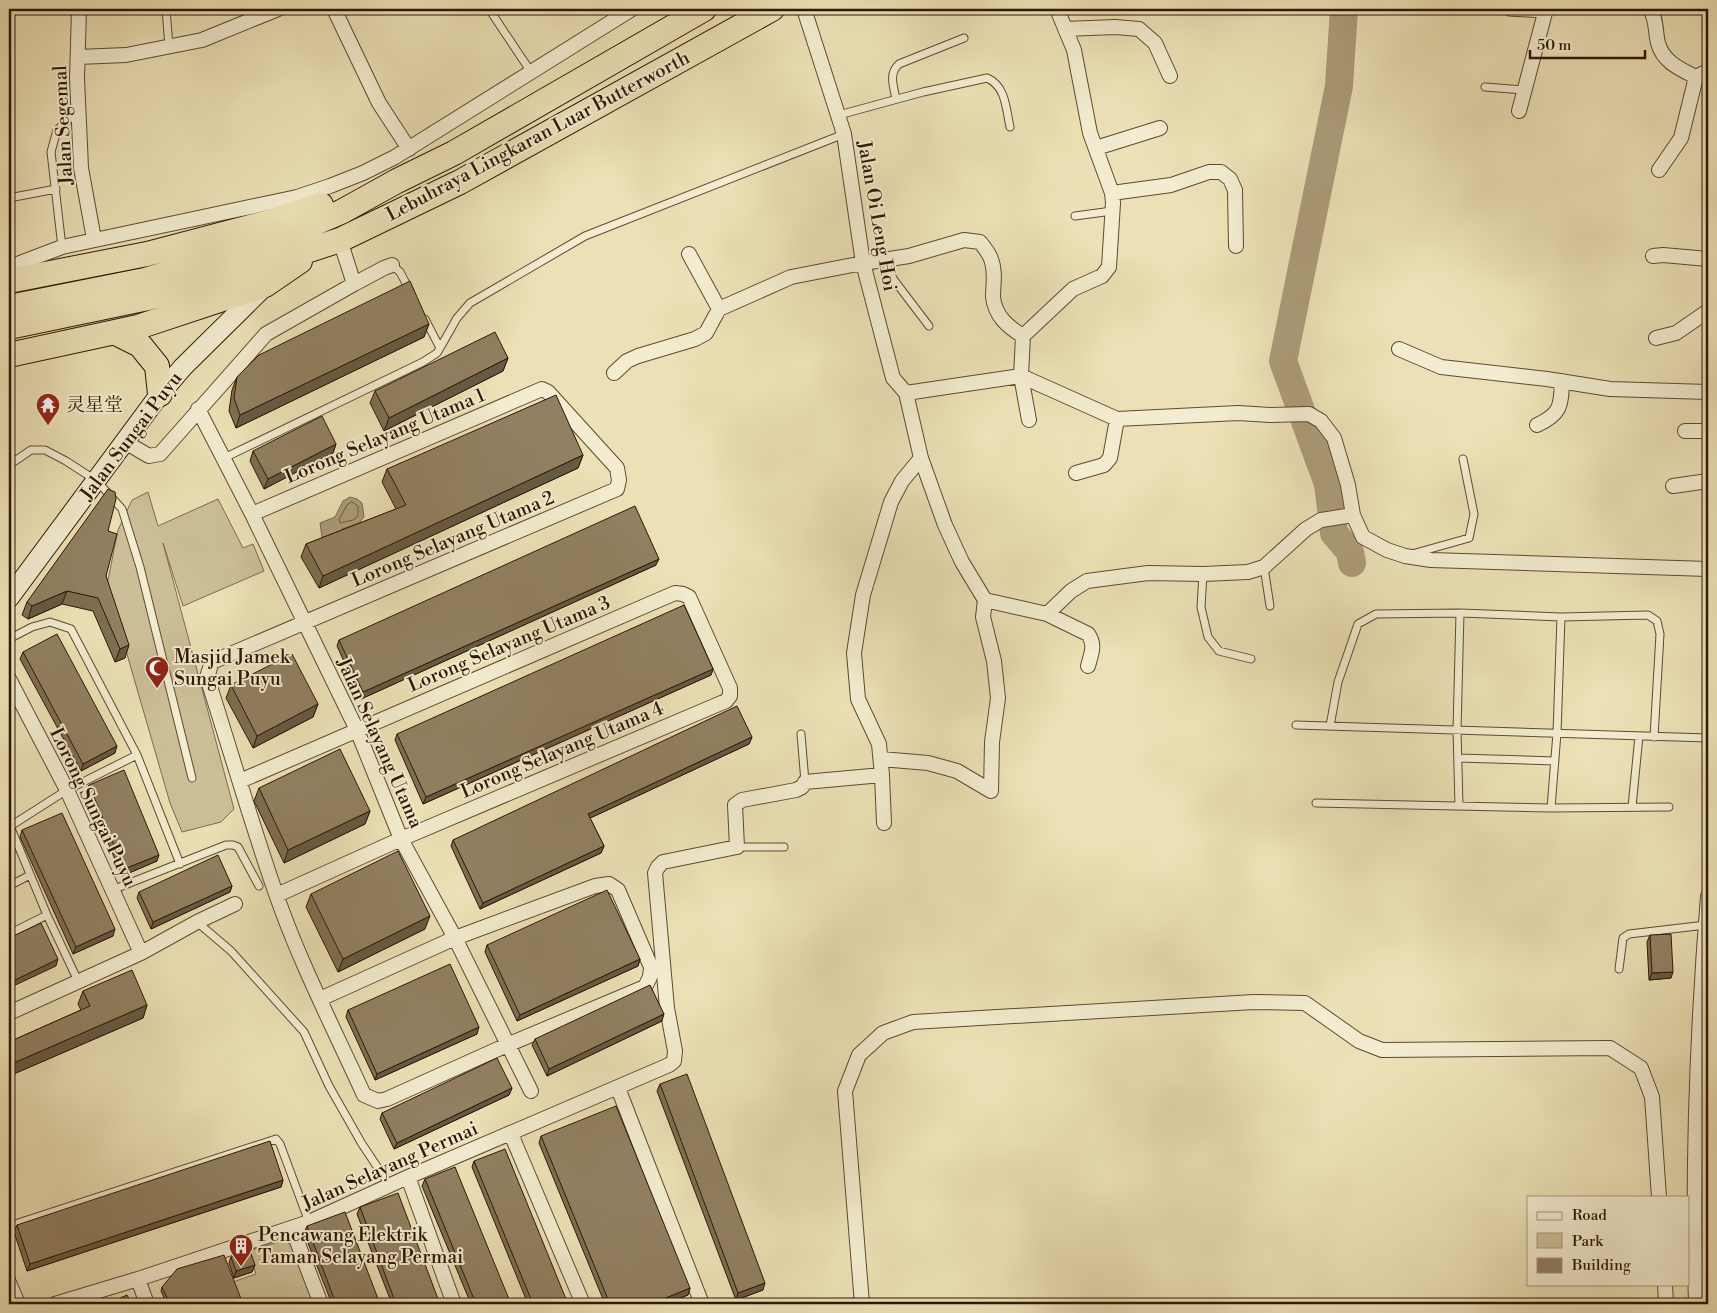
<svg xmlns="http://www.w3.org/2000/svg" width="1717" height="1313" viewBox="0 0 1717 1313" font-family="'Libre Bodoni','Noto Serif SC',serif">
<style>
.green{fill:#ccbf98;stroke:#7e6b4e}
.water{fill:#ac9c79;stroke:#7a674a}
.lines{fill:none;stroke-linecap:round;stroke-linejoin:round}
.shore{stroke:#6e5a3e;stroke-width:1}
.river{stroke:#ac9c79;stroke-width:28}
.service-casing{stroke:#5e4a30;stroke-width:9}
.minor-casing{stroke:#5e4a30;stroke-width:16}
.secondary-casing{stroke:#2f1704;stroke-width:21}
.motorway-casing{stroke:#2f1704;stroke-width:26}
.service{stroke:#f3ecd0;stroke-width:7}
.minor{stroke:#f3ecd0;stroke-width:14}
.secondary{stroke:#f3ecd0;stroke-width:19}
.motorway{stroke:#ece1b6;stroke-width:24}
.wall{fill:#7d6e53;stroke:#2f1704}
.shaded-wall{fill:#665a44;stroke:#2f1704}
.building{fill:#918061;stroke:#2f1704}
.labels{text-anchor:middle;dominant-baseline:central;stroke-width:4;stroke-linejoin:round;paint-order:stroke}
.street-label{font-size:19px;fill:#2f1704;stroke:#f3ecd0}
.poi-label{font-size:19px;fill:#2f1704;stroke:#f3ecd0;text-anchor:start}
</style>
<rect width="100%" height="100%" fill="#ece1b6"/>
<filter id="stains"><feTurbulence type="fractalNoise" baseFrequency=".004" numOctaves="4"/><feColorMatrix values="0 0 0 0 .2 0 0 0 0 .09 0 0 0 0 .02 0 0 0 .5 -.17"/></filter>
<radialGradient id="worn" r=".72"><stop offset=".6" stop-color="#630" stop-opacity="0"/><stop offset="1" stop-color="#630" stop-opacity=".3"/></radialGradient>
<path class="green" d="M148,492l10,34 60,-27 25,49 10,-4 11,27 -81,35 -20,-63 71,266 -13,13 -39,10 -12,-29 -63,-218 11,-55 14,-30z
M284,1240l10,7 20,57h-72l-9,-22 23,-8 -8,-23z"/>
<path class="water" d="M350,497l7,2 5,4 2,14 -5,6 -17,6 -2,4 -10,5 -8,-1 -2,-14 15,-6 8,-16z"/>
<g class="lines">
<path class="shore" d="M352,502l6,4v10l-5,4 -13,3 -1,-3 8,-15z"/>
<path class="river" d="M1344,9l-5,77 -56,275 45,123 6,49 16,19 2,11"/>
<defs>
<path id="service" d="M166,9l3,38
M489,9l42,63
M1509,12l35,2
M1485,87l39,3
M896,99c-2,-12 -8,-25 3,-35l65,-26
M839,115l84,-23 64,-14c19,8 19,31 23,49
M9,198l47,-9
M1075,216l37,-5
M62,247l-11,-95 6,-22 20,-18
M883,259l11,21 35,46
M392,265l8,7 10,19
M440,348l17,-30 13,-15 115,-67 259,-102
M224,458l199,-96 14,-9 3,-5 -15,-29
M9,465l22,-15h14l21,11 31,20 25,28 18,58 52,211
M1412,554l57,-16 5,-24 -11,-55
M1264,567l6,39
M1203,574l-2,33 7,30 11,14 32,8
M9,639l23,-12 18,-5 21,7 66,126 43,109
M1296,725l412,13
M1330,726l8,-44 20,-58 18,-10 84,-1 101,4 87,-2 9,6 3,13 -6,103
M801,734l4,48
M1458,758l97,3
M1316,803l235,5 118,-1
M1459,806l-2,-76 3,-117
M1632,807l7,-71
M1551,808l6,-75 4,-116
M10,826l37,89 31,66
M9,827l58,-37 70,-35
M737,847h47
M9,886l21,-11
M112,890l114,-45h7l5,2 21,39
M197,922l34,29 73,81 25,54 33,58 28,42
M9,934l38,-19
M1619,969l4,-31 6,-4 77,-9
M9,1226l267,-87 4,5 29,78
M9,1274l13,30"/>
<path id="minor" d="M79,9l-2,69 4,90 13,71
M334,9l45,94 30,46
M804,9l40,125 19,129 30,115 13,15 15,65 24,67 17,37 23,38 -2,17 11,44 4,37 -6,44 -1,49 -34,-20 -29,-8 -47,-4
M1650,9c7,11 5,22 8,34 5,19 22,26 38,34
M1065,29l50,-2 24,2 16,14 15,33
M78,57l48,-2 76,-15 76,-31
M1519,111l27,-102
M1096,148l64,-20
M1659,170l22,-32 15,-61 12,-6
M1112,193l59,-8 38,-13h12l9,7 5,11 1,56
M340,240l14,44
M689,254l30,55
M1653,256l10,-1 45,4
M9,271l11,-8 42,-16 235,-50 33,-11 33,-13 32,-16 237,-148
M1023,336l50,-47 29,-13 7,-9 4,-64 -1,-10 -22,-60 -16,-83 -17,-41
M1656,338l20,-5 32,-22
M1399,349l42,18 106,12 63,10 98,3
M614,373l13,-12 11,-5 57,-17 11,-6 13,-24 72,-32 72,-14 46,-7 55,-16 16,2c4,5 9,11 11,17 5,13 2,25 2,38 2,19 15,30 30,39l-2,40 8,44
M906,393l115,-17 96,43 121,-6 32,2 39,-1 12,7 13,17 14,47 5,30 10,22 24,13 18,6 26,4 277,9
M198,409l54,105 105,216 44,109 54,99 76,153
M1537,425c24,-11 24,-19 25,-44
M1685,431h23
M125,442l24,14 11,-2 106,-120 88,-50 30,-16 8,-3
M1076,473l28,-8 6,-7 7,-39
M1673,486l35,-5
M252,514l290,-125 6,3 69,76 2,12 -2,9 -405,173 -5,15c23,72 44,145 69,217 24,69 58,135 88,201l14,6 9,-2 120,-54 138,-58 5,-10 1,-10 -33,-77 -9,-6 -14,2 -140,52 -135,61
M985,600l62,14 41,20c8,11 3,20 0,32
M1047,614l24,-23 16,-10 61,-8 55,1 45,-2 16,-5 42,-38 15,-9 32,-5
M9,679l58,111 74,163
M240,781l435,-188 8,1 6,3 41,91v8l-4,5 -325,138 -124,56
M884,823l-2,-48 -3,-31 -21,-45 -4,-46 9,-58 28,-93 11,-21 19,-23
M9,1013l132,-60 56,-31 38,-18
M618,1088l84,216
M511,1134l72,170
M408,1177l46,127
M292,1228l29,76
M138,1279l9,25
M1665,1284l1,20
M55,1304l83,-25 171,-57 99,-45 261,-112 5,-4 1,-10 -8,-43 -12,-135 3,-6 5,-5 74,-15 -2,-42 7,-5 54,-10 6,-3 3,-5 77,-7
M862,1304l-17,-213 14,-36 24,-22 30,-11 341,-20 51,1 54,38 23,9 228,-2 31,20 11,29 7,100
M1696,1304c-4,-136 1,-272 12,-408"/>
<path id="secondary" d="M9,598l151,-204 23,-27 82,-81"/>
<path id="motorway" d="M9,281l138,-27 126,-33 48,-16
M9,307l136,-27 123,-37 73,-31 56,-31 57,-28 250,-144
M9,327l139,-29 94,-26 98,-32 120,-58 312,-173
M116,333l24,12 17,21 3,28
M9,355l129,-28 127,-42 35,-24"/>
</defs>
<use href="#service" class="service-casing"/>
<use href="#minor" class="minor-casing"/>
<use href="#secondary" class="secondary-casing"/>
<use href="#motorway" class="motorway-casing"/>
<use href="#service" class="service"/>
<use href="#minor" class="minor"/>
<use href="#secondary" class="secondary"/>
<use href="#motorway" class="motorway"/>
</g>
<path class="wall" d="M429,324l-5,13 -188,91 -7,-17 3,-21 5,-13z
M508,358l-5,13 -119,60 -14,-28 5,-12z
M336,444l-3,9 -69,36 -14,-28 3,-10z
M583,455l-5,13 -259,120 -18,-31 5,-13 90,-35 -14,-27 5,-13z
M108,531l-2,45 19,82 -10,4 -22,-51 -31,-7 -34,15 -6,-4 5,-13z
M656,565l-295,134 -24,-53 2,-6z
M23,652l92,101 -34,18 -61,-112z
M713,669l-2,6 -288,129 -28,-64 2,-6z
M231,685l87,19 -5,13 -60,31 -27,-50z
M752,737l-3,7 -159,74 14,28 -3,7 -121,56 -29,-63 2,-6z
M89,785l68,76 -35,15 -36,-85z
M259,788l111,23 -5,13 -81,39 -30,-62z
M22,830l91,106 -40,18 -53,-117z
M232,886l-2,6 -79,37 -14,-31 2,-6z
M311,894l114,35 -87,43 -32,-65z
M1650,935l21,43 -22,2 -2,-38z
M487,945l153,14 -2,7 -121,55 -32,-69z
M83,991l64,14 -4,13 -134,58v-34l72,-32 -3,-6z
M348,1010l129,24 -102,46 -29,-63z
M662,1021l-115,55 -15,-31 3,-6z
M660,1084l103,206 -27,10 -79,-209z
M512,1088l-3,7 -115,54 -14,-30 2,-6z
M541,1136l149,152 -2,7 -23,9h-60l-66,-161z
M474,1161l94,143h-40l-56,-137z
M425,1179l86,125h-40l-49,-118z
M283,1180l-2,7 -254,84 -13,-39 3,-7z
M360,1207l80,97h-48l-35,-90z
M307,1226l73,78h-48l-28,-71z
M231,1257l24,8 -3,7 -18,6 -5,-15z
M162,1287l81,17h-76l-6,-13z"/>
<path class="shaded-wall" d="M429,324l-5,13 -188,91 4,-13z
M508,358l-5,13 -119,60 5,-13z
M336,444l-3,9 -69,36 4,-10z
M583,455l-5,13 -259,120 4,-12z
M659,559l-3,6 -295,134 2,-7z
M67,591l-5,13 -34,15 4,-13z
M129,645l-4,13 -10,4 5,-13z
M713,669l-2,6 -288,129 3,-7z
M318,704l-5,13 -60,31 4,-12z
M752,737l-3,7 -163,76 2,-6z
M117,746l-2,7 -34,18 2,-7z
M370,811l-5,13 -81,39 4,-13z
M604,846l-3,7 -121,56 3,-6z
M159,855l-2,6 -35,15 2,-7z
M232,886l-2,6 -79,37 2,-7z
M430,916l-5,13 -87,43 5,-13z
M115,929l-2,7 -40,18 3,-7z
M58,959l-2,7 -47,22v-5z
M640,959l-2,7 -121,55 3,-6z
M1673,972l-2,6 -22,2 3,-7z
M147,1005l-4,13 -134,58v-11z
M664,1014l-2,7 -115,55 2,-7z
M479,1027l-2,7 -102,46 2,-6z
M512,1088l-3,7 -115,54 3,-6z
M283,1180l-2,7 -254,84 3,-7z
M255,1265l-3,7 -18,6 2,-7z
M765,1283l-2,7 -27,10 2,-7z
M690,1288l-2,7 -23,9h-14z"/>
<path class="building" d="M410,281l19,43 -189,91 -6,-17 3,-21 22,-22z
M495,332l13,26 -119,60 -14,-27z
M556,395l27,60 -260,121 -17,-32 100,-39 -19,-36z
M322,416l14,28 -68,35 -15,-28z
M108,489l7,3 1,7 -8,32 9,3 -11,42 23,69 -9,4 -22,-51 -31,-7 -35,15 -5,-4z
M635,506l24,53 -296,133 -24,-52z
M684,605l29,64 -287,128 -29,-63z
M57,634l60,112 -34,18 -60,-112z
M292,654l26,50 -61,32 -26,-51z
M737,706l15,31 -164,77 16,32 -121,57 -30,-63z
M340,749l30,62 -82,39 -29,-62z
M124,770l35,85 -35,14 -35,-84z
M62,813l53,116 -39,18 -54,-117z
M398,851l32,65 -87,43 -32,-65z
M218,855l14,31 -79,36 -14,-30z
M607,890l33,69 -120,56 -33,-70z
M41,923l17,36 -49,24v-45z
M1671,934l2,38 -21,1 -2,-38z
M450,964l29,63 -102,47 -29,-64z
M132,970l15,35 -138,60v-23l81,-36 -7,-15z
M650,985l14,29 -115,55 -14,-30z
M497,1058l15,30 -115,55 -15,-30z
M687,1074l78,209 -27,10 -78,-209z
M616,1106l74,182 -39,16h-41l-69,-168z
M270,1141l13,39 -253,84 -13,-39z
M505,1149l63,155h-35l-59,-143z
M455,1167l56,137h-35l-51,-125z
M398,1193l42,111h-44l-36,-97z
M345,1212l35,92h-44l-29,-78z
M250,1251l5,14 -19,6 -5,-14z
M224,1255l19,49h-73l-8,-17 15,-18z
M127,1295l5,9h-26z"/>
<defs>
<symbol id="temple-pin" viewBox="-11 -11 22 30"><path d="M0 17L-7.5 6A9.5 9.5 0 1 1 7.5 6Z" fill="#8f2418" stroke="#f3ecd0"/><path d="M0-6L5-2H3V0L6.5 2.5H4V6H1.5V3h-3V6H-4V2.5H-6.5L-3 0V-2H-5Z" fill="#fff"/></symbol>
<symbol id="mosque-pin" viewBox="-11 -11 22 30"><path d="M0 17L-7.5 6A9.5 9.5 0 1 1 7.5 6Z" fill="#8f2418" stroke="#f3ecd0"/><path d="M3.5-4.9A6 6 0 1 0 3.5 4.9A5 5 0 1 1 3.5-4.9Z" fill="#fff"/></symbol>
<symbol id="building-pin" viewBox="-11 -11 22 30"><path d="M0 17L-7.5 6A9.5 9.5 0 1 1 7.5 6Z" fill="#8f2418" stroke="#f3ecd0"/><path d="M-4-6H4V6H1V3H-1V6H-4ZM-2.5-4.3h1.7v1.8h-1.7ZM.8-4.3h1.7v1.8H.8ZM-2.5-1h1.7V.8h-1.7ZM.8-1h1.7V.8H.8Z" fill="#fff"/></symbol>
</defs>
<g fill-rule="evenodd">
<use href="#temple-pin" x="34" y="391" width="28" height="38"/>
<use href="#mosque-pin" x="143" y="654" width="28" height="38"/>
<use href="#building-pin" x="227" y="1232" width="28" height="38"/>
</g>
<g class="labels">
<g class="street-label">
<text transform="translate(63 125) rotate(-93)">Jalan Segemal</text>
<text transform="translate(538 136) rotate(-28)">Lebuhraya Lingkaran Luar Butterworth</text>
<text transform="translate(877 216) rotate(80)">Jalan Oi Leng Hoi</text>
<text transform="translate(131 436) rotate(-53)">Jalan Sungai Puyu</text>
<text transform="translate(385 436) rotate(-23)">Lorong Selayang Utama 1</text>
<text transform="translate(453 539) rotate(-23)">Lorong Selayang Utama 2</text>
<text transform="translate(509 644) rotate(-23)">Lorong Selayang Utama 3</text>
<text transform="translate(380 743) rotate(66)">Jalan Selayang Utama</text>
<text transform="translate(562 750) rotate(-23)">Lorong Selayang Utama 4</text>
<text transform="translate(93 807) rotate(64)">Lorong Sungai Puyu</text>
<text transform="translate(390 1166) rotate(-24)">Jalan Selayang Permai</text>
</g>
<g class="poi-label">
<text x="66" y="405">灵星堂</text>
<text x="174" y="657">Masjid Jamek<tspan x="174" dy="22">Sungai Puyu</tspan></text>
<text x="258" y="1235">Pencawang Elektrik<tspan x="258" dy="22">Taman Selayang Permai</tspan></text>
</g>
</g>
<rect width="1717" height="1313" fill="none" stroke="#ece1b6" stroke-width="30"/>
<rect x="10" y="10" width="1697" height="1293" fill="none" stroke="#2f1704" stroke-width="2.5"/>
<rect x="15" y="15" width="1687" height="1283" fill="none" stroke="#2f1704"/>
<rect x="1527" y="1196" width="162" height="90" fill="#f3ecd0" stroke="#a5977e"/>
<rect x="1537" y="1212" width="25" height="8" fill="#f3ecd0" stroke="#a5977e"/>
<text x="1572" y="1220" font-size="15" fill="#2f1704">Road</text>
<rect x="1537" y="1233" width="25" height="15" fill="#ccbf98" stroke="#a5977e"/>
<text x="1572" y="1246" font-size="15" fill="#2f1704">Park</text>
<rect x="1537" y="1258" width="25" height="15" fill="#918061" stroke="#a5977e"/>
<text x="1572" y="1270" font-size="15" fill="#2f1704">Building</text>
<path d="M1530 50v8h115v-8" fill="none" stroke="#2f1704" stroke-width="2.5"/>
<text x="1537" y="50" font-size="15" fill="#2f1704" stroke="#f3ecd0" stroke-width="4" paint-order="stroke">50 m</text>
<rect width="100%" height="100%" filter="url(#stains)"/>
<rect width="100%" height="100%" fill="url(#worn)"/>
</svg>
